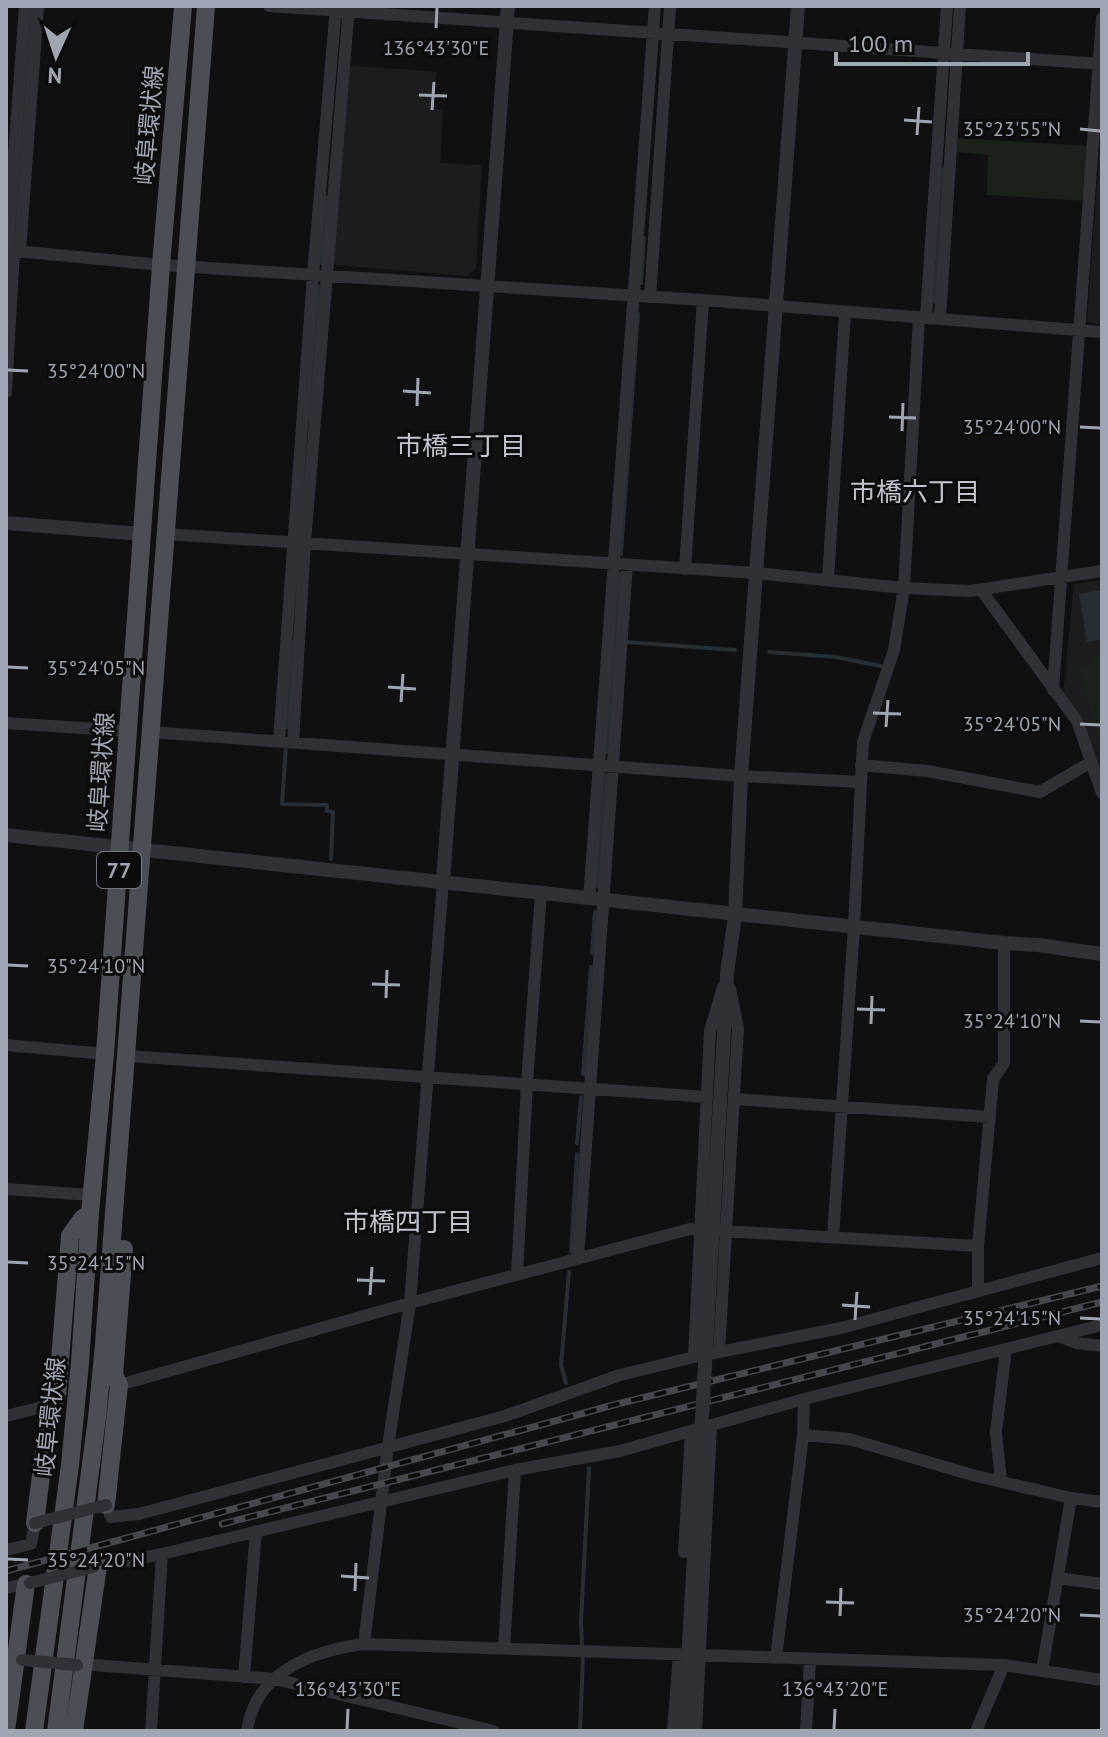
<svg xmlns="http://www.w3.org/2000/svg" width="1108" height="1737" viewBox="0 0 1108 1737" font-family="'PT Sans','Noto Sans JP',sans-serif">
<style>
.built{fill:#1c1c1e}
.green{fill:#1a211b}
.water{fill:#262d34}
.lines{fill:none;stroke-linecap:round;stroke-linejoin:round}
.stream{stroke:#262d34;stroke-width:4}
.minor{stroke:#303136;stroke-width:12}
.tertiary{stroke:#303136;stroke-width:14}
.primary{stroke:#4c4e55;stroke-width:18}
.rail-casing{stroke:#45474d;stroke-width:7}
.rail{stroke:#0b0b0c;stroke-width:4;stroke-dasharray:12;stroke-linecap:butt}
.minor-bridge{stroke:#303136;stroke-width:12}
.tertiary-bridge{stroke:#303136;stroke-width:14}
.ticks{fill:none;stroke:#a0a5b2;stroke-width:3}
.labels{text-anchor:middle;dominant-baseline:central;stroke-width:6;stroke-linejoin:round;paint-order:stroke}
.shield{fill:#0b0b0c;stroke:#737780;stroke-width:2}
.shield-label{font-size:22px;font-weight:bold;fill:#a0a5b2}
.street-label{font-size:24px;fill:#a0a5b2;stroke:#0b0b0c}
.neighbourhood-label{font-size:26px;fill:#c1c4ce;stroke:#0b0b0c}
.ticks-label{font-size:20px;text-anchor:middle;fill:#a0a5b2;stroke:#0b0b0c;stroke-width:6;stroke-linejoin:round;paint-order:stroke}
</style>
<rect width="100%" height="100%" fill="#100f11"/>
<path class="built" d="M345,65l92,7 -4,36 10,2 -3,53 42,2 -6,103 -8,8 -136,-11z
M1099,154h3v171l-15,-3z
M1102,580v208l-39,-92 11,-112z"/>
<path class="green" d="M958,138l131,8 -2,55 -100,-6 1,-40 -31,-3z
M1102,653v98l-24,-85 13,-2 -1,-9z"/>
<path class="water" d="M1102,590v49l-15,3 -8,-48z"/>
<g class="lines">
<path class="stream" d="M14,244l18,-238
M321,263l5,-66
M641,283l3,-45
M935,302l9,-133
M309,420l10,-133
M621,554l17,-240
M626,642l109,8
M769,652l67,5 45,9
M287,727l6,-85
M286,746l-4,58 45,1v6l6,1 -2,47
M606,752l13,-178
M597,886l8,-111
M592,953l3,-41
M583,1074l8,-107
M577,1143l4,-46
M571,1252l6,-98
M566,1383l-5,-18 8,-93
M582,1645l-1,-24 8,-153
M580,1731l3,-74"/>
<path class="minor" d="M269,6l833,58
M6,250l155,15 542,35 399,32
M7,250l18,-244
M20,251l18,-245
M650,297l20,-291
M926,317l21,-311
M940,319l20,-313
M6,392l8,-141
M166,534l590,39 148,15 66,3 132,-20
M685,569l18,-269
M828,579l17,-266
M982,591l95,130 25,72
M1053,690l49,-672
M6,723l122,8
M151,732l590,44 120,6
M279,741l34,-466 23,-269
M293,742l12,-199 44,-537
M861,765l66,6 113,21 51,-30
M589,899l66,-893
M6,1045l99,9
M128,1056l579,41
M734,1099l256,18
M6,1189l85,6
M833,1237l21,-310 9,-185 31,-92 10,-62 15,-271
M578,1259l49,-694
M517,1275l10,-192 14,-190
M978,1291v-45l15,-167 11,-16v-120
M1058,1336l18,7 26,3
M719,1352l19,-324 -8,-39
M694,1357l16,-326 13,-44
M119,1385l291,-82 280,-74 288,17
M804,1399l-1,36 46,4 127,37 95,22 31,4
M6,1416l44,-11
M1001,1482l-5,-50 10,-83
M106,1505l5,12 28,-3 366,-98 115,-41 74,-18 147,-29 261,-70
M6,1550l25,-6 4,-21
M684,1552l7,-120
M93,1567l69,-13
M1057,1578l45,6
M6,1588l24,-5
M364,1644l24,-198 22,-143 33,-422
M504,1648l11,-178
M776,1658l27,-223
M80,1664l195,15 219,52
M1042,1671l29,-173
M244,1677l12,-146
M151,1731l11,-177 353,-84 105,-19 184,-52 298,-74
M247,1731c8,-59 65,-80 117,-87l640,21 98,15
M673,1731l6,-77
M696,1731l15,-304
M806,1731l4,-71
M976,1731l28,-66"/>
<path class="tertiary" d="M6,523l136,11
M6,835l998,108 34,2 64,9
M443,881l65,-875
M723,1051l4,-78 8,-57 6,-140 57,-770"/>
<path class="primary" d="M106,1505l13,-120 -5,-10 10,-126
M35,1523l15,-118 7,-8 13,-161 12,-17 8,-6
M6,1731l20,-147
M34,1731l36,-266 10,-102 10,-150 15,-159 56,-789 22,-259
M56,1731l41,-313 7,-74 102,-1338
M74,1731l24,-165"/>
<defs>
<path id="rail" d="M222,1524l880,-222
M6,1571l611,-167 485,-118"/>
</defs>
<use href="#rail" class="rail-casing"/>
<use href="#rail" class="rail"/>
<path class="minor-bridge" d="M35,1523l71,-18
M30,1583l63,-16
M22,1660l55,5"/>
<path class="tertiary-bridge" d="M684,1731l39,-680"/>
</g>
<path class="ticks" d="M436,28l1,-20M419,95l28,1M432,110l2,-28M904,120l28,2M1080,129l20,2M917,135l2,-28M8,370l20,1M403,391l28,2M417,406l1,-28M889,417l27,1M1080,427l20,1M902,431l1,-28M8,667l20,1M388,687l28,2M401,702l2,-28M873,713l28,1M1080,724l20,1M886,727l2,-27M8,965l20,1M372,984l28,1M386,998l1,-28M857,1009l28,1M1080,1021l20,1M871,1024l1,-28M8,1262l20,1M357,1280l28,1M370,1295l2,-28M842,1305l28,2M1080,1318l20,1M855,1320l2,-28M8,1559l20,1M341,1576l28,2M355,1591l1,-28M826,1602l28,1M1080,1615l20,1M840,1616l1,-28M347,1729l1,-20M834,1729l1,-20"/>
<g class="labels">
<rect class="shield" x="97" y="852" width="44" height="36" rx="6"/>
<g class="shield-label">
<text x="119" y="870">77</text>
</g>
<g class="street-label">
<text transform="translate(149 125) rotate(-85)">岐阜環状線</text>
<text transform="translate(101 772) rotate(-86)">岐阜環状線</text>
<text transform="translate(50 1417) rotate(-84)">岐阜環状線</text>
</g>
<g class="neighbourhood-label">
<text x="461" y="445">市橋三丁目</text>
<text x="915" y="491">市橋六丁目</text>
<text x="408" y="1221">市橋四丁目</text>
</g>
</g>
<g class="ticks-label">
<text x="436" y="55">136°43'30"E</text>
<text x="1012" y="136">35°23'55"N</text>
<text x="96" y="378">35°24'00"N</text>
<text x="1012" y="434">35°24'00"N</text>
<text x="96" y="675">35°24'05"N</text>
<text x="1012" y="731">35°24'05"N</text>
<text x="96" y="973">35°24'10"N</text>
<text x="1012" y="1028">35°24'10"N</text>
<text x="96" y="1270">35°24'15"N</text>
<text x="1012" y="1325">35°24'15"N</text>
<text x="96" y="1567">35°24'20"N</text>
<text x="1012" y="1622">35°24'20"N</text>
<text x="348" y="1696">136°43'30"E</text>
<text x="835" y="1696">136°43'20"E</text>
</g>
<rect width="1108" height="1737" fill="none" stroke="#a0a5b2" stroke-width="16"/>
<g transform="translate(56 56) rotate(183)" stroke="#0b0b0c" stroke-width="6" paint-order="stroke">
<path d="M0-6L14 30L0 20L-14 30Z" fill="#a0a5b2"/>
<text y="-12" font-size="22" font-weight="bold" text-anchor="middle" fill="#a0a5b2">N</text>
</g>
<path d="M836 52v12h192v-12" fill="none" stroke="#a0a5b2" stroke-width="4"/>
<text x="848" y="52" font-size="24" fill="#a0a5b2" stroke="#0b0b0c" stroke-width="6" paint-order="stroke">100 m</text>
</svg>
